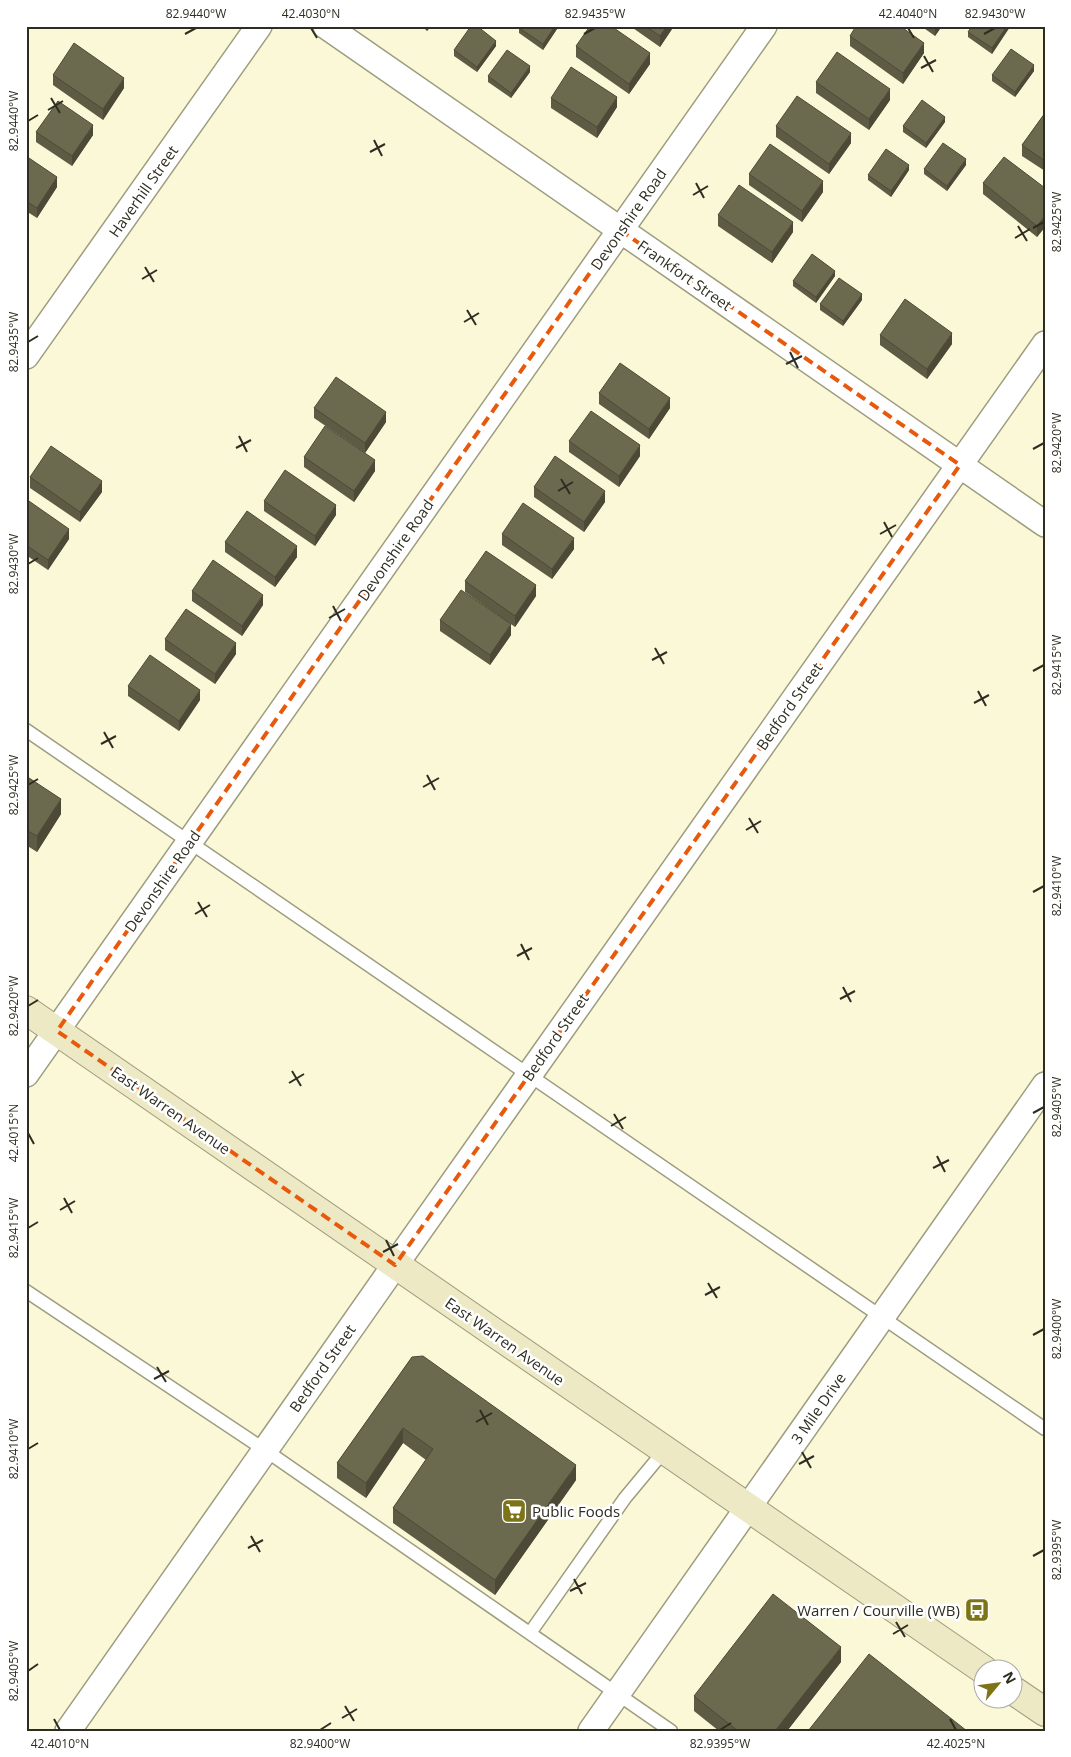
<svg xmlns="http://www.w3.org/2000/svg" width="1071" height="1757" viewBox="0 0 1071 1757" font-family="'Open Sans',sans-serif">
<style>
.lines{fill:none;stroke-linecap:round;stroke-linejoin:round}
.lane-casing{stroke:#9e9c7e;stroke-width:15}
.street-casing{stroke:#9e9c7e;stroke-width:28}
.secondary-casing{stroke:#9e9c7e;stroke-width:30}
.lane{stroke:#fff;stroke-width:12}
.street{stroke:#fff;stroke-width:25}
.secondary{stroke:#ede9c4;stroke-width:28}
.wall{fill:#5d5b43}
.shaded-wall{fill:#4c4a37}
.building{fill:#6c6a4e;stroke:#4c4a37}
.marked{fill:none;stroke:#e8590c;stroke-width:4;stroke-dasharray:10 6;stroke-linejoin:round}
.ticks{fill:none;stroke:#2e2d21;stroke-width:2}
.labels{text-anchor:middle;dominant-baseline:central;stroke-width:5;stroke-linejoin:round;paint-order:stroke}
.street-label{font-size:15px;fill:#2e2d21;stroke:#fff}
.poi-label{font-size:15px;fill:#2e2d21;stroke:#fff;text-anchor:start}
.neatline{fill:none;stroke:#2e2d21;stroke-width:2}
.ticks-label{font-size:12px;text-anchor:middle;fill:#2e2d21}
</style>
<rect width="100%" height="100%" fill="#fbf8d8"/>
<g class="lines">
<defs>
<path id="lane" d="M26,730l1019,699
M26,1291l239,159 406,281
M530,1633l95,-135 39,-47"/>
<path id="street" d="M326,26l719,498
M26,356l233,-330
M26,1074l738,-1048
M68,1731l327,-466 650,-921
M591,1731l454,-646"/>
<path id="secondary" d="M26,1010l958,660
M1014,1691l31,21"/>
</defs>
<use href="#lane" class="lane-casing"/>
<use href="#street" class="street-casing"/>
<use href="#secondary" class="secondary-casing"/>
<use href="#lane" class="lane"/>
<use href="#street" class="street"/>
<use href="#secondary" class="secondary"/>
</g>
<path class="wall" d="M422,26h9l-4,5z
M559,26l-16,24 -24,-17v-5z
M630,26h44l-14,21z
M921,26h21l-7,10z
M1010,26l-18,28 -24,-17v-5z
M850,36l74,17 -21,31 -53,-38z
M496,46l-19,26 -23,-16v-6z
M576,46l74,18 -21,30 -53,-37z
M1034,71l-19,26 -23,-16v-6z
M530,72l-19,26 -23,-16v-6z
M53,75l71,13 -21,32 -50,-35z
M816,82l74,18 -21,30 -53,-37z
M551,98l66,9 -20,31 -46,-30z
M1045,113v58l-23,-15v-11z
M945,122l-19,26 -23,-16v-6z
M776,126l75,17 -22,31 -53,-37z
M36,132l57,3 -21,31 -36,-24z
M26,156l31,31 -20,31 -11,-7z
M966,165l-19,26 -23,-17v-5z
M909,170l-18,27 -23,-17v-5z
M749,174l74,18 -21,30 -53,-37z
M983,183l62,5v39l-8,10 -54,-43z
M718,215l75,17 -21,31 -54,-37z
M835,276l-19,27 -23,-17v-5z
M862,300l-19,26 -23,-16v-6z
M880,335l72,9 -25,35 -47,-34z
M599,393l71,15 -21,31 -50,-35z
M314,408l72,14 -21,31 -51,-35z
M569,441l71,15 -21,31 -50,-35z
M304,457l71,14 -21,31 -50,-35z
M30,477l72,15 -22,30 -50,-34z
M534,487l71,15 -21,30 -50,-35z
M26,499l43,40 -21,31 -22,-15z
M264,501l72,14 -21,31 -51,-35z
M502,534l72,15 -22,30 -50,-34z
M225,542l72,15 -22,30 -50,-35z
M465,581l71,15 -21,31 -50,-35z
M192,591l71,14 -21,31 -50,-35z
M440,620l71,15 -21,30 -50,-34z
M165,639l71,15 -21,30 -50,-34z
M128,686l72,14 -21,31 -51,-35z
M26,776l35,38 -24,38 -11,-7z
M412,1357l164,123 -81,115 -102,-72v-15l33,-48 -23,-17 -37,55 -29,-20v-15z
M841,1662l-54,69h-68l-25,-20v-15z"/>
<path class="shaded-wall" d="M427,26h4l-4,5z
M555,26h4l-16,24v-6z
M667,26h7l-14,21v-11z
M935,26h7l-7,10z
M1007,26h3v1l-18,27v-6z
M496,41v5l-19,26v-5z
M924,43v10l-21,31v-11z
M650,53v11l-21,30v-10z
M1034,65v6l-19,26v-5z
M530,66v6l-19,26v-5z
M124,78v10l-21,32v-11z
M890,89v11l-21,30v-11z
M617,97v10l-20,31v-11z
M945,117v5l-19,26v-5z
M93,125v10l-21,31v-10z
M851,133v10l-22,31v-10z
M966,159v6l-19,26v-5z
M909,165v5l-18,27v-6z
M57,177v10l-20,31v-10z
M823,181v11l-21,30v-11z
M1045,216v11l-8,10v-11z
M793,222v10l-21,31v-11z
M835,271v5l-19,27v-6z
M862,294v6l-19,26v-5z
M952,333v11l-25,35v-10z
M670,398v10l-21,31v-10z
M386,412v10l-21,31v-10z
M640,445v11l-21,31v-11z
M375,460v11l-21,31v-11z
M102,481v11l-22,30v-10z
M605,491v11l-21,30v-10z
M336,505v10l-21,31v-10z
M69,529v10l-21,31v-10z
M574,538v11l-22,30v-10z
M297,546v11l-22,30v-10z
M536,585v11l-21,31v-11z
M263,595v10l-21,31v-10z
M511,624v11l-21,30v-10z
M236,643v11l-21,30v-10z
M200,690v10l-21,31v-10z
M28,752v16l-2,2v-15z
M61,799v15l-24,38v-16z
M403,1428v15l-37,55v-15z
M576,1465v15l-81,115v-15z
M841,1647v15l-54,69h-12z"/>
<path class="building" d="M471,26h6l19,15 -19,26 -23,-17z
M520,26h35l-12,18 -24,-16z
M590,26h21l39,27 -21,31 -53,-38z
M645,26h22l-7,10z
M856,26h44l24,17 -21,30 -53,-37z
M972,26h35l-15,22 -24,-16z
M74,43l50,35 -21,31 -50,-34z
M1011,49l23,16 -19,27 -23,-17z
M507,50l23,16 -19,27 -23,-17z
M837,52l53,37 -21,30 -53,-37z
M571,67l46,30 -20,30 -46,-29z
M797,96l54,37 -22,31 -53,-38z
M922,100l23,17 -19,26 -23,-17z
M58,101l35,24 -21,31 -36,-24z
M1045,113v48l-23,-16z
M943,143l23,16 -19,27 -23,-17z
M770,144l53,37 -21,30 -53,-37z
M886,149l23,16 -18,26 -23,-16z
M26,156l31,21 -20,31 -11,-7z
M1004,157l41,31v28l-8,10 -54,-43z
M739,185l54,37 -21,30 -54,-37z
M812,254l23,17 -19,26 -23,-16z
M839,278l23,16 -19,27 -23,-17z
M905,299l47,34 -25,36 -47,-34z
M620,363l50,35 -21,31 -50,-36z
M336,377l50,35 -21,31 -51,-35z
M591,411l49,34 -21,31 -50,-35z
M325,426l50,34 -21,31 -50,-34z
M51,446l51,35 -22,31 -50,-35z
M555,456l50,35 -21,31 -50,-35z
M285,470l51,35 -21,31 -51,-35z
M26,499l43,30 -21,31 -22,-15z
M523,503l51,35 -22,31 -50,-35z
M247,511l50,35 -22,31 -50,-35z
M486,551l50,34 -21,31 -50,-35z
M213,560l50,35 -21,31 -50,-35z
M461,590l50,34 -21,31 -50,-35z
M186,609l50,34 -21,31 -50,-35z
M150,655l50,35 -21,31 -51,-35z
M26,776l35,23 -24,37 -11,-6z
M423,1356l153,109 -81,115 -102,-72 40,-59 -30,-21 -37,55 -29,-20 75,-106z
M773,1594l68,53 -66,84h-37l-44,-35z
M869,1654l98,77h-159z"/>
<path class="marked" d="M620,230l340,235 -565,800 -338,-234z"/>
<path class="ticks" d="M311,28l6,10M908,28l6,10M185,34l11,-6M584,34l11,-6M984,34l11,-6M924,56l9,16M921,68l15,-8M51,98l9,15M48,110l15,-9M28,121l10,-6M374,140l8,16M370,152l15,-8M696,183l8,15M693,195l15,-9M1018,226l9,15M1033,228l11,-6M1015,238l15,-9M145,267l9,15M142,279l15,-9M467,310l9,15M464,322l15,-9M28,342l10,-6M790,352l8,16M786,364l16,-8M239,436l8,16M236,448l15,-8M1033,449l11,-6M561,479l9,15M558,491l15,-9M884,522l8,15M880,534l16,-9M28,564l10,-6M333,606l8,15M329,618l16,-9M655,648l9,16M652,660l15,-8M1033,671l11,-6M978,691l8,15M974,703l15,-8M104,732l9,16M101,744l15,-8M427,775l8,15M28,785l10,-6M423,787l16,-9M749,818l9,15M746,830l15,-9M1033,892l11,-6M198,902l9,15M195,914l15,-9M521,944l8,16M517,956l15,-8M843,987l8,15M840,999l15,-8M28,1006l10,-6M292,1071l9,15M289,1083l15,-9M1033,1113l11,-6M614,1114l9,15M611,1126l15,-9M28,1133l6,11M937,1156l8,16M933,1168l16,-8M64,1198l8,15M60,1210l15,-9M28,1228l10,-6M386,1240l8,16M383,1252l15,-8M708,1283l9,15M705,1295l15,-8M1033,1335l11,-6M157,1367l9,15M154,1379l15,-8M480,1410l8,15M476,1422l16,-9M28,1449l10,-6M802,1452l9,16M799,1464l15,-8M251,1536l9,16M248,1548l15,-8M1033,1556l11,-6M574,1579l8,15M570,1591l16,-8M896,1622l9,15M893,1634l15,-9M28,1671l10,-7M345,1706l9,15M342,1718l15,-9M54,1719l6,11M950,1719l6,11M320,1730l11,-7M720,1730l11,-7"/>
<defs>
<symbol id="supermarket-square" viewBox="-11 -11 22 22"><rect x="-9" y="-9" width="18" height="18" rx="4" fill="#7d7417" stroke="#fff"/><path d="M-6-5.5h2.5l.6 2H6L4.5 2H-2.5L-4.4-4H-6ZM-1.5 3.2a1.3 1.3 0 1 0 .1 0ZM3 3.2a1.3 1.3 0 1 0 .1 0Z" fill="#fff"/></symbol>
<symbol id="bus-square" viewBox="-11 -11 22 22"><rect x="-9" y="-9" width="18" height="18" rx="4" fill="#7d7417" stroke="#fff"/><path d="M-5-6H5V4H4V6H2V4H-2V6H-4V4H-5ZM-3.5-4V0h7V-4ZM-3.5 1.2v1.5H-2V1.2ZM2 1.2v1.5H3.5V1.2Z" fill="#fff"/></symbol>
</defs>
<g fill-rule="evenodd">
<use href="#supermarket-square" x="500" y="1497" width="28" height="28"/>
<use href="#bus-square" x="963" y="1596" width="28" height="28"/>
</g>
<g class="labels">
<g class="street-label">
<text transform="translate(143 191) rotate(-55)">Haverhill Street</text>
<text transform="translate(628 219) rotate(-55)">Devonshire Road</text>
<text transform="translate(685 275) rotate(35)">Frankfort Street</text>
<text transform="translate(395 550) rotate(-55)">Devonshire Road</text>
<text transform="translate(789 706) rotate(-55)">Bedford Street</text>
<text transform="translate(162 881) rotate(-55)">Devonshire Road</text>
<text transform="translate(555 1037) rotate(-55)">Bedford Street</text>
<text transform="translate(171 1110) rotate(35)">East Warren Avenue</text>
<text transform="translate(505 1341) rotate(35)">East Warren Avenue</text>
<text transform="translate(322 1368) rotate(-55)">Bedford Street</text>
<text transform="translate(818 1408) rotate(-55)">3 Mile Drive</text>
</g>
<g class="poi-label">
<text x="532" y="1511">Public Foods</text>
<text x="960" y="1610" text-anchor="end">Warren / Courville (WB)</text>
</g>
</g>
<rect width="1071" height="1757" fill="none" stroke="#ffffff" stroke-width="55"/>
<g transform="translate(998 1684) rotate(61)"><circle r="24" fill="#ffffff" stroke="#ababa6"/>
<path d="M0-4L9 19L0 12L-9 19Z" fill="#7d7417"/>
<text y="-8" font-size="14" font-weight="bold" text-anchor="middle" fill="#2e2d21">N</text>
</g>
<rect x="28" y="28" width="1016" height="1702" class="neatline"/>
<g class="ticks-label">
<text x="196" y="18">82.9440°W</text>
<text x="311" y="18">42.4030°N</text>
<text x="595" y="18">82.9435°W</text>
<text x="908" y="18">42.4040°N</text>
<text x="995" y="18">82.9430°W</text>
<text transform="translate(14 121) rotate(-90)" y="4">82.9440°W</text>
<text transform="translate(1057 222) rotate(-90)" y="4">82.9425°W</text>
<text transform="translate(14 342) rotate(-90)" y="4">82.9435°W</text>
<text transform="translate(1057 443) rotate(-90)" y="4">82.9420°W</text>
<text transform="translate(14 564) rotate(-90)" y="4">82.9430°W</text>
<text transform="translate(1057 665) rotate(-90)" y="4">82.9415°W</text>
<text transform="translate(14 785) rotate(-90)" y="4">82.9425°W</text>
<text transform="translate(1057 886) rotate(-90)" y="4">82.9410°W</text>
<text transform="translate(14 1006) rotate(-90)" y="4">82.9420°W</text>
<text transform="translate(1057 1107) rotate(-90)" y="4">82.9405°W</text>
<text transform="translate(14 1133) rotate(-90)" y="4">42.4015°N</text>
<text transform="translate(14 1228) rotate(-90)" y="4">82.9415°W</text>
<text transform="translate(1057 1329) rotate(-90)" y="4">82.9400°W</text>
<text transform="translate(14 1449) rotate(-90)" y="4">82.9410°W</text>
<text transform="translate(1057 1550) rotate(-90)" y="4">82.9395°W</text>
<text transform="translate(14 1671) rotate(-90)" y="4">82.9405°W</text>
<text x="60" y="1748">42.4010°N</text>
<text x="320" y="1748">82.9400°W</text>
<text x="720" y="1748">82.9395°W</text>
<text x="956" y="1748">42.4025°N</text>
</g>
</svg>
